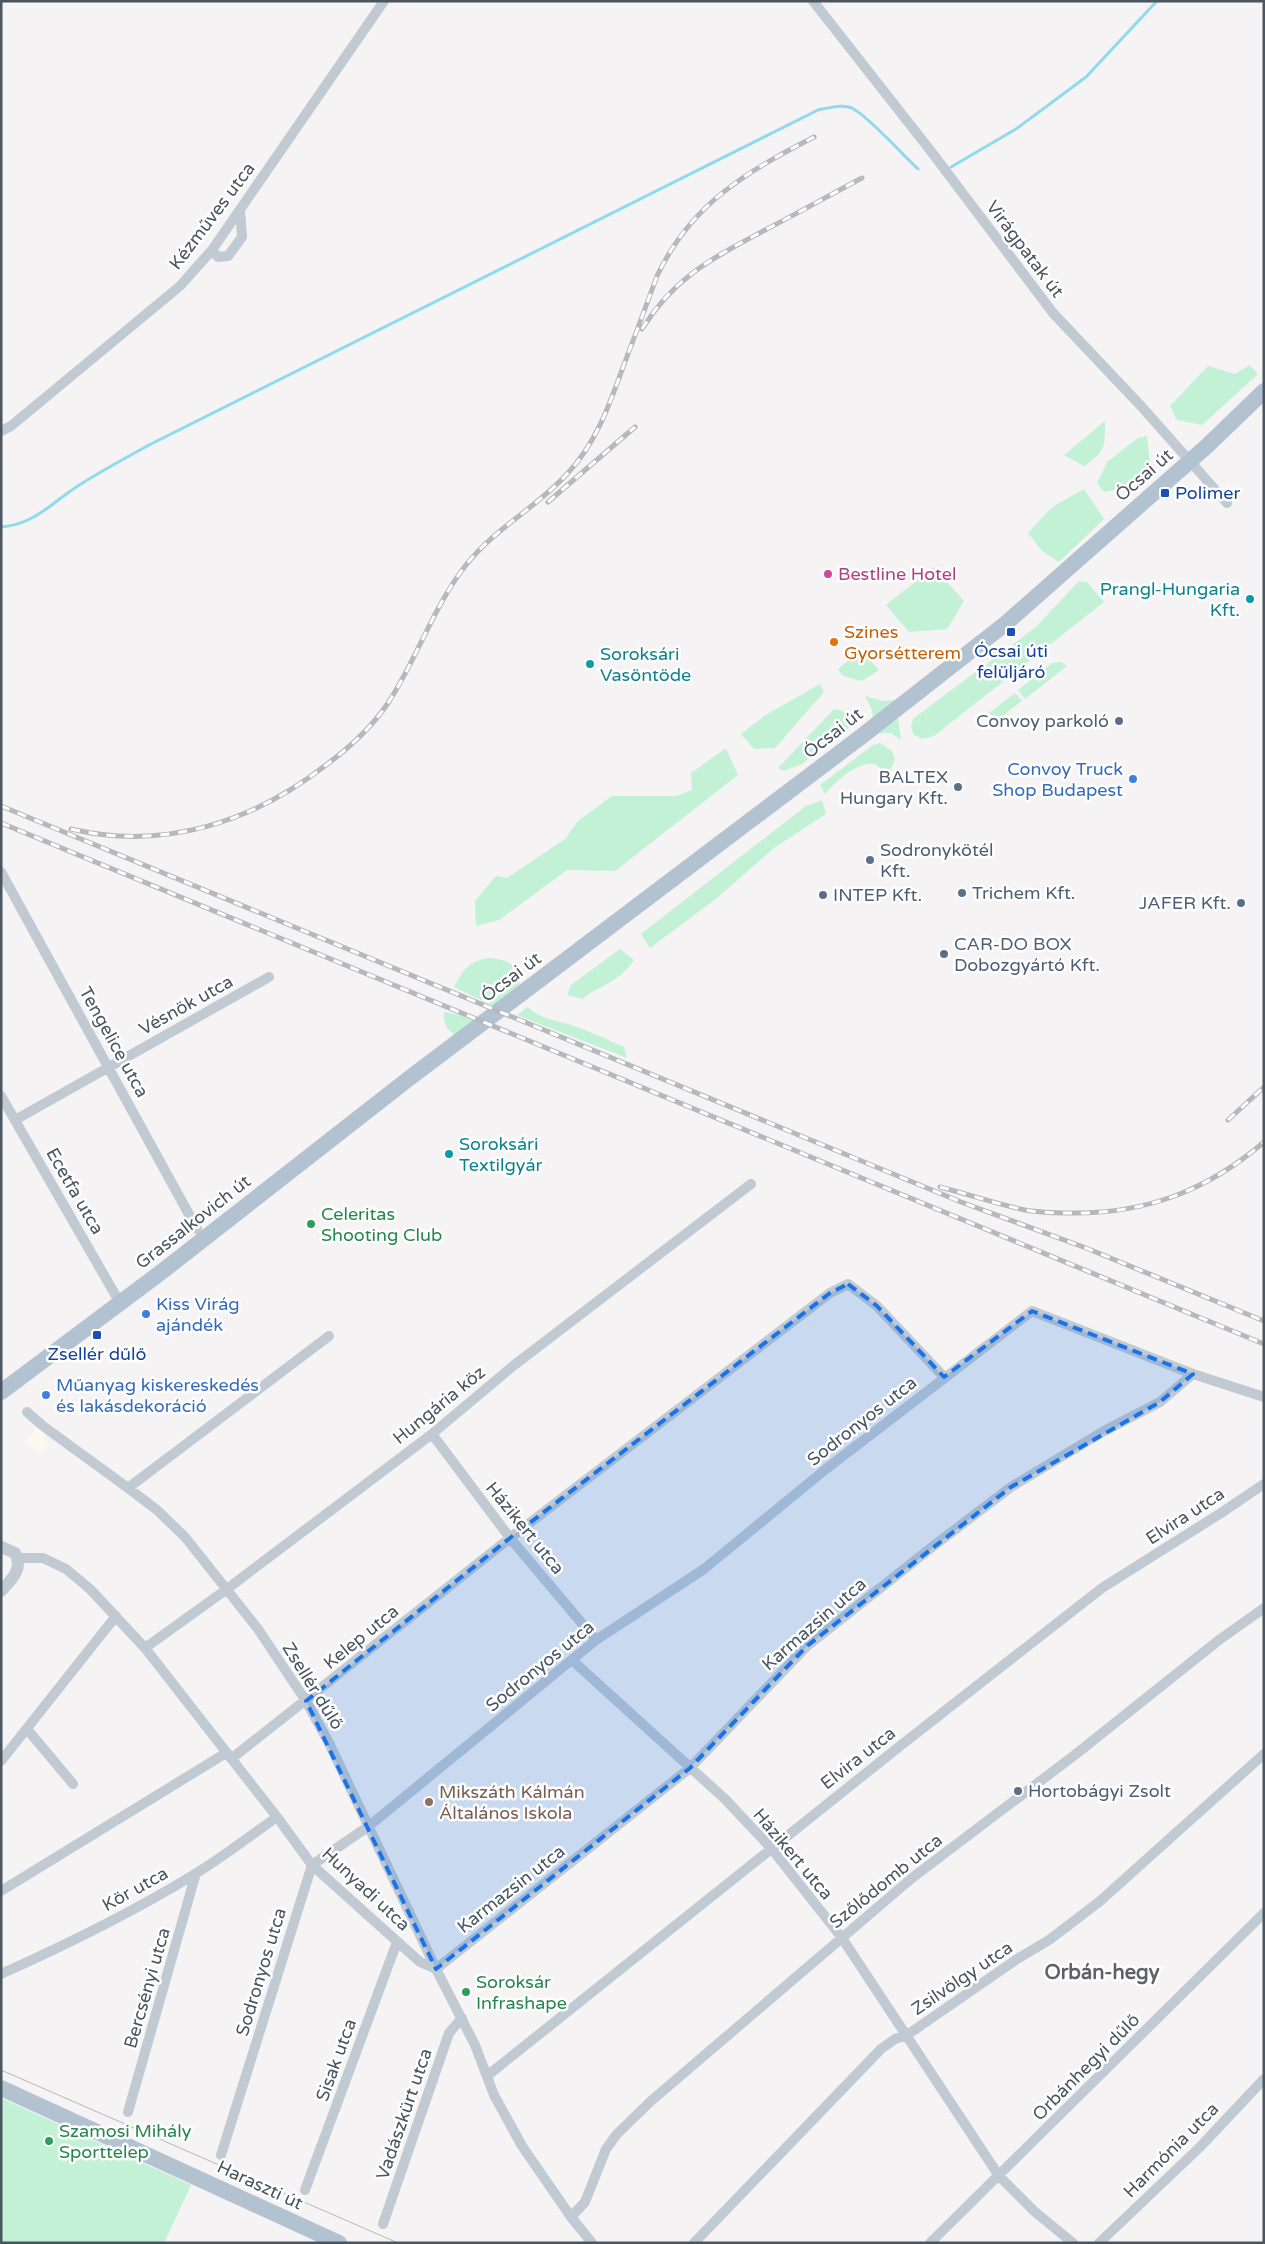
<svg xmlns="http://www.w3.org/2000/svg" width="1265" height="2244" viewBox="0 0 1265 2244" font-family="'Varela Round',sans-serif">
<style>
.commercial{fill:#fdf9ef}
.green{fill:#c3f1d5}
.lines{fill:none;stroke-linecap:round;stroke-linejoin:round}
.stream{stroke:#90daee;stroke-width:3}
.minor{stroke:#c1cad2;stroke-width:10}
.tertiary{stroke:#c1cad2;stroke-width:12}
.primary{stroke:#b3c2d1;stroke-width:16}
.tram{stroke:#b5b8bd;stroke-width:1}
.rail-casing{stroke:#b5b8bd;stroke-width:5}
.rail{stroke:#fff;stroke-width:3;stroke-dasharray:9;stroke-linecap:butt}
.marked{fill:#1a73e8;fill-opacity:0.2;stroke:#1a73e8;stroke-width:4;stroke-dasharray:10 6;stroke-linejoin:round}
.transit-dot{fill:#1a4fb4;stroke:#fff;stroke-width:2}
.hotel-dot{fill:#d1479c;stroke:#fff;stroke-width:2}
.culture-dot{fill:#0f9aa8;stroke:#fff;stroke-width:2}
.food-dot{fill:#e8710a;stroke:#fff;stroke-width:2}
.service-dot{fill:#5c6f8a;stroke:#fff;stroke-width:2}
.shop-dot{fill:#3f7fe0;stroke:#fff;stroke-width:2}
.leisure-dot{fill:#2e9e5b;stroke:#fff;stroke-width:2}
.education-dot{fill:#8d6e63;stroke:#fff;stroke-width:2}
.labels{text-anchor:middle;dominant-baseline:central;stroke-width:5;stroke-linejoin:round;paint-order:stroke}
.street-label{font-size:18px;fill:#4a5661;stroke:#fff}
.transit-label{font-size:18px;fill:#164399;stroke:#fff}
.hotel-label{font-size:18px;fill:#b23c85;stroke:#fff;text-anchor:start}
.culture-label{font-size:18px;fill:#0d838f;stroke:#fff;text-anchor:start}
.food-label{font-size:18px;fill:#c56008;stroke:#fff;text-anchor:start}
.service-label{font-size:18px;fill:#4e5e75;stroke:#fff;text-anchor:start}
.shop-label{font-size:18px;fill:#366cbe;stroke:#fff;text-anchor:start}
.leisure-label{font-size:18px;fill:#27864d;stroke:#fff;text-anchor:start}
.education-label{font-size:18px;fill:#785e54;stroke:#fff;text-anchor:start}
.quarter-label{font-size:20px;font-weight:bold;fill:#5f6368;stroke:#fff}
</style>
<rect width="100%" height="100%" fill="#f5f3f3"/>
<path class="commercial" d="M38,1427l8,7 -3,5 6,5 -10,10 -14,-13z"/>
<path class="green" d="M1250,365l8,9 -56,51 -25,-5 -7,-14 38,-40 27,8z
M1105,421c0,24 1,31 -21,45l-20,-11z
M1147,436l3,27 -26,25 -20,4 -7,-9 10,-21 31,-24z
M1084,489l20,30 -45,43 -17,-11 -14,-18 24,-26z
M934,567l30,34 -17,28 -38,3 -23,-27z
M1079,581l8,1 17,20 -170,134 -12,3 -9,-5 -2,-9 3,-7 122,-91z
M861,650l18,20 -17,11 -19,-5 -5,-7z
M1061,662l6,4 -42,33 -7,-9 34,-27z
M820,684l4,8 -49,56 -21,1 -13,-15 23,-18z
M1015,693l7,8 -25,19 -8,-7z
M865,696l18,5 13,-1 -23,20 -1,-10z
M834,709l19,5v11l-51,39 -18,7 -6,-3z
M898,718l3,22 -10,-7h-12z
M880,743l12,8 3,8 -5,12h-6l-9,-7c-19,-2 -38,17 -50,30l-5,-9 53,-40z
M726,748l12,27 -123,96 -48,-1 -68,50 -23,6 -1,-25 21,-25 11,2 58,-39 13,-18 34,-25h64l16,-6 -1,-17z
M822,800l4,14 -52,34 -57,50 -67,50 -9,-14 165,-128z
M620,949l14,11c-18,25 -31,23 -52,39l-15,-4 4,-10z
M490,958c23,3 25,6 30,28l-26,20 -40,-19c11,-19 13,-25 36,-29z
M528,1007c10,11 26,13 40,17 19,6 38,15 56,23l3,11 -110,-43z
M444,1012l19,4 12,6 -19,13c-10,-5 -13,-13 -12,-23z
M1,2098l190,87 -27,58h-163z"/>
<g class="lines">
<path class="stream" d="M951,167l65,-38 70,-52 71,-76
M1,527c35,-3 51,-25 80,-43 22,-14 46,-27 70,-40l667,-334c10,-2 24,-6 34,-2 16,8 51,47 66,61"/>
<path class="minor" d="M813,1l117,149 123,163 88,93 86,97
M212,250l6,7 10,-1 14,-19 -2,-27
M1,431l10,-5 169,-140 32,-36 172,-249
M1,872l196,357
M1,1096l119,207
M15,1120l254,-143
M27,1412l16,14 85,62 29,22 28,27 73,92 48,72 24,44 106,224 39,76 19,50 28,51 49,71 21,26
M432,1434l78,104 86,102
M128,1488l201,-152
M18,1558h25l23,11 24,20 55,59 132,169 35,48 108,97 16,7
M145,1648l82,-59 205,-155 81,-68 238,-182
M573,1661l152,138 46,49 71,90 157,238 35,35 39,32
M27,1729l46,55
M231,1759l279,-221 320,-245 18,-9 29,22 67,71
M1,1761l115,-145
M1,1891l225,-138
M436,1969l254,-201 117,-122 129,-102 75,-57 93,-56 56,-29 33,-28
M1,1974c67,-30 132,-62 194,-100 28,-17 55,-38 82,-57
M487,2076l413,-330 202,-158 119,-75 43,-29
M128,2112l68,-239
M221,2155l91,-290 57,-39 227,-186 108,-71 122,-100 206,-158 161,63 71,23
M305,2190l92,-248
M571,2217l14,-15 21,-53 11,-15 34,-33 261,-223 164,-124 143,-114 45,-32
M383,2224l66,-191 13,-15
M694,2243l187,-194 14,-10 12,-4 110,-76 32,-19 50,-38 165,-148
M930,2243l334,-330
M1099,2243l101,-96 64,-68"/>
<path class="tertiary" d="M1,1547l14,6c9,16 -4,27 -14,38"/>
<path class="primary" d="M1,1392l163,-122 243,-190 455,-344 143,-112 202,-178 57,-55
M1,2088l338,155"/>
<path class="tram" d="M1,2070l397,173"/>
<defs>
<path id="rail" d="M642,329c33,-53 71,-71 123,-99 33,-17 65,-35 97,-52
M548,502l87,-75
M1,806l960,396 125,46 178,73
M1,823l1263,521
M71,829c93,22 182,-7 255,-64 23,-17 46,-38 62,-62 29,-44 45,-96 78,-138 28,-36 70,-57 101,-91 29,-31 42,-68 56,-107 12,-31 23,-61 34,-91 34,-72 89,-104 157,-139
M1228,1120l36,-33
M940,1187c28,7 56,17 85,23 15,3 34,3 50,3 73,0 133,-23 189,-71"/>
</defs>
<use href="#rail" class="rail-casing"/>
<use href="#rail" class="rail"/>
</g>
<path class="marked" d="M848,1284l29,22 67,71 88,-66 161,63 -33,28 -149,85 -204,159 -117,122 -254,201 -130,-268 204,-163 320,-245z"/>
<g class="transit-dot">
<rect x="1160" y="488" width="10" height="10" rx="2.5"/>
<rect x="1006" y="627" width="10" height="10" rx="2.5"/>
<rect x="92" y="1330" width="10" height="10" rx="2.5"/>
</g>
<circle class="hotel-dot" cx="828" cy="574" r="5"/>
<g class="culture-dot">
<circle cx="1250" cy="599" r="5"/>
<circle cx="590" cy="664" r="5"/>
<circle cx="449" cy="1154" r="5"/>
</g>
<circle class="food-dot" cx="834" cy="642" r="5"/>
<g class="service-dot">
<circle cx="1119" cy="721" r="5"/>
<circle cx="958" cy="787" r="5"/>
<circle cx="870" cy="860" r="5"/>
<circle cx="962" cy="893" r="5"/>
<circle cx="823" cy="895" r="5"/>
<circle cx="1241" cy="903" r="5"/>
<circle cx="944" cy="954" r="5"/>
<circle cx="1018" cy="1791" r="5"/>
</g>
<g class="shop-dot">
<circle cx="1133" cy="779" r="5"/>
<circle cx="146" cy="1314" r="5"/>
<circle cx="46" cy="1395" r="5"/>
</g>
<g class="leisure-dot">
<circle cx="311" cy="1224" r="5"/>
<circle cx="466" cy="1992" r="5"/>
<circle cx="49" cy="2141" r="5"/>
</g>
<circle class="education-dot" cx="429" cy="1802" r="5"/>
<g class="labels">
<g class="street-label">
<text transform="translate(212 216) rotate(-53)">Kézműves utca</text>
<text transform="translate(1025 249) rotate(53)">Virágpatak út</text>
<text transform="translate(1144 475) rotate(-41)">Ócsai út</text>
<text transform="translate(833 733) rotate(-38)">Ócsai út</text>
<text transform="translate(511 977) rotate(-37)">Ócsai út</text>
<text transform="translate(186 1005) rotate(-29)">Vésnök utca</text>
<text transform="translate(114 1042) rotate(61)">Tengelice utca</text>
<text transform="translate(75 1191) rotate(60)">Ecetfa utca</text>
<text transform="translate(193 1222) rotate(-38)">Grassalkovich út</text>
<text transform="translate(439 1405) rotate(-39)">Hungária köz</text>
<text transform="translate(862 1421) rotate(-38)">Sodronyos utca</text>
<text transform="translate(1185 1516) rotate(-33)">Elvira utca</text>
<text transform="translate(525 1528) rotate(51)">Házikert utca</text>
<text transform="translate(814 1624) rotate(-41)">Karmazsin utca</text>
<text transform="translate(361 1637) rotate(-39)">Kelep utca</text>
<text transform="translate(540 1666) rotate(-39)">Sodronyos utca</text>
<text transform="translate(313 1686) rotate(58)">Zsellér dűlő</text>
<text transform="translate(858 1758) rotate(-38)">Elvira utca</text>
<text transform="translate(793 1854) rotate(50)">Házikert utca</text>
<text transform="translate(886 1881) rotate(-39)">Szőlődomb utca</text>
<text transform="translate(135 1889) rotate(-29)">Kör utca</text>
<text transform="translate(366 1889) rotate(43)">Hunyadi utca</text>
<text transform="translate(511 1889) rotate(-38)">Karmazsin utca</text>
<text transform="translate(261 1972) rotate(-73)">Sodronyos utca</text>
<text transform="translate(962 1978) rotate(-34)">Zsilvölgy utca</text>
<text transform="translate(147 1988) rotate(-74)">Bercsényi utca</text>
<text transform="translate(336 2060) rotate(-70)">Sisak utca</text>
<text transform="translate(1086 2067) rotate(-45)">Orbánhegyi dűlő</text>
<text transform="translate(404 2114) rotate(-71)">Vadászkürt utca</text>
<text transform="translate(1171 2150) rotate(-45)">Harmónia utca</text>
<text transform="translate(260 2185) rotate(25)">Haraszti út</text>
</g>
<g class="transit-label">
<text x="1175" y="493" text-anchor="start">Polimer</text>
<text x="1011" y="651">Ócsai úti<tspan x="1011" dy="21">felüljáró</tspan></text>
<text x="97" y="1354">Zsellér dűlő</text>
</g>
<g class="hotel-label">
<text x="838" y="574">Bestline Hotel</text>
</g>
<g class="culture-label">
<text x="1240" y="589" text-anchor="end">Prangl-Hungaria<tspan x="1240" dy="21">Kft.</tspan></text>
<text x="600" y="654">Soroksári<tspan x="600" dy="21">Vasöntöde</tspan></text>
<text x="459" y="1144">Soroksári<tspan x="459" dy="21">Textilgyár</tspan></text>
</g>
<g class="food-label">
<text x="844" y="632">Szines<tspan x="844" dy="21">Gyorsétterem</tspan></text>
</g>
<g class="service-label">
<text x="1109" y="721" text-anchor="end">Convoy parkoló</text>
<text x="948" y="777" text-anchor="end">BALTEX<tspan x="948" dy="21">Hungary Kft.</tspan></text>
<text x="880" y="850">Sodronykötél<tspan x="880" dy="21">Kft.</tspan></text>
<text x="972" y="893">Trichem Kft.</text>
<text x="833" y="895">INTEP Kft.</text>
<text x="1231" y="903" text-anchor="end">JAFER Kft.</text>
<text x="954" y="944">CAR-DO BOX<tspan x="954" dy="21">Dobozgyártó Kft.</tspan></text>
<text x="1028" y="1791">Hortobágyi Zsolt</text>
</g>
<g class="shop-label">
<text x="1123" y="769" text-anchor="end">Convoy Truck<tspan x="1123" dy="21">Shop Budapest</tspan></text>
<text x="156" y="1304">Kiss Virág<tspan x="156" dy="21">ajándék</tspan></text>
<text x="56" y="1385">Műanyag kiskereskedés<tspan x="56" dy="21">és lakásdekoráció</tspan></text>
</g>
<g class="leisure-label">
<text x="321" y="1214">Celeritas<tspan x="321" dy="21">Shooting Club</tspan></text>
<text x="476" y="1982">Soroksár<tspan x="476" dy="21">Infrashape</tspan></text>
<text x="59" y="2131">Szamosi Mihály<tspan x="59" dy="21">Sporttelep</tspan></text>
</g>
<g class="education-label">
<text x="439" y="1792">Mikszáth Kálmán<tspan x="439" dy="21">Általános Iskola</tspan></text>
</g>
<g class="quarter-label">
<text x="1102" y="1973">Orbán-hegy</text>
</g>
</g>
<rect width="1265" height="2244" fill="none" stroke="#4a5661" stroke-width="5"/>
</svg>
